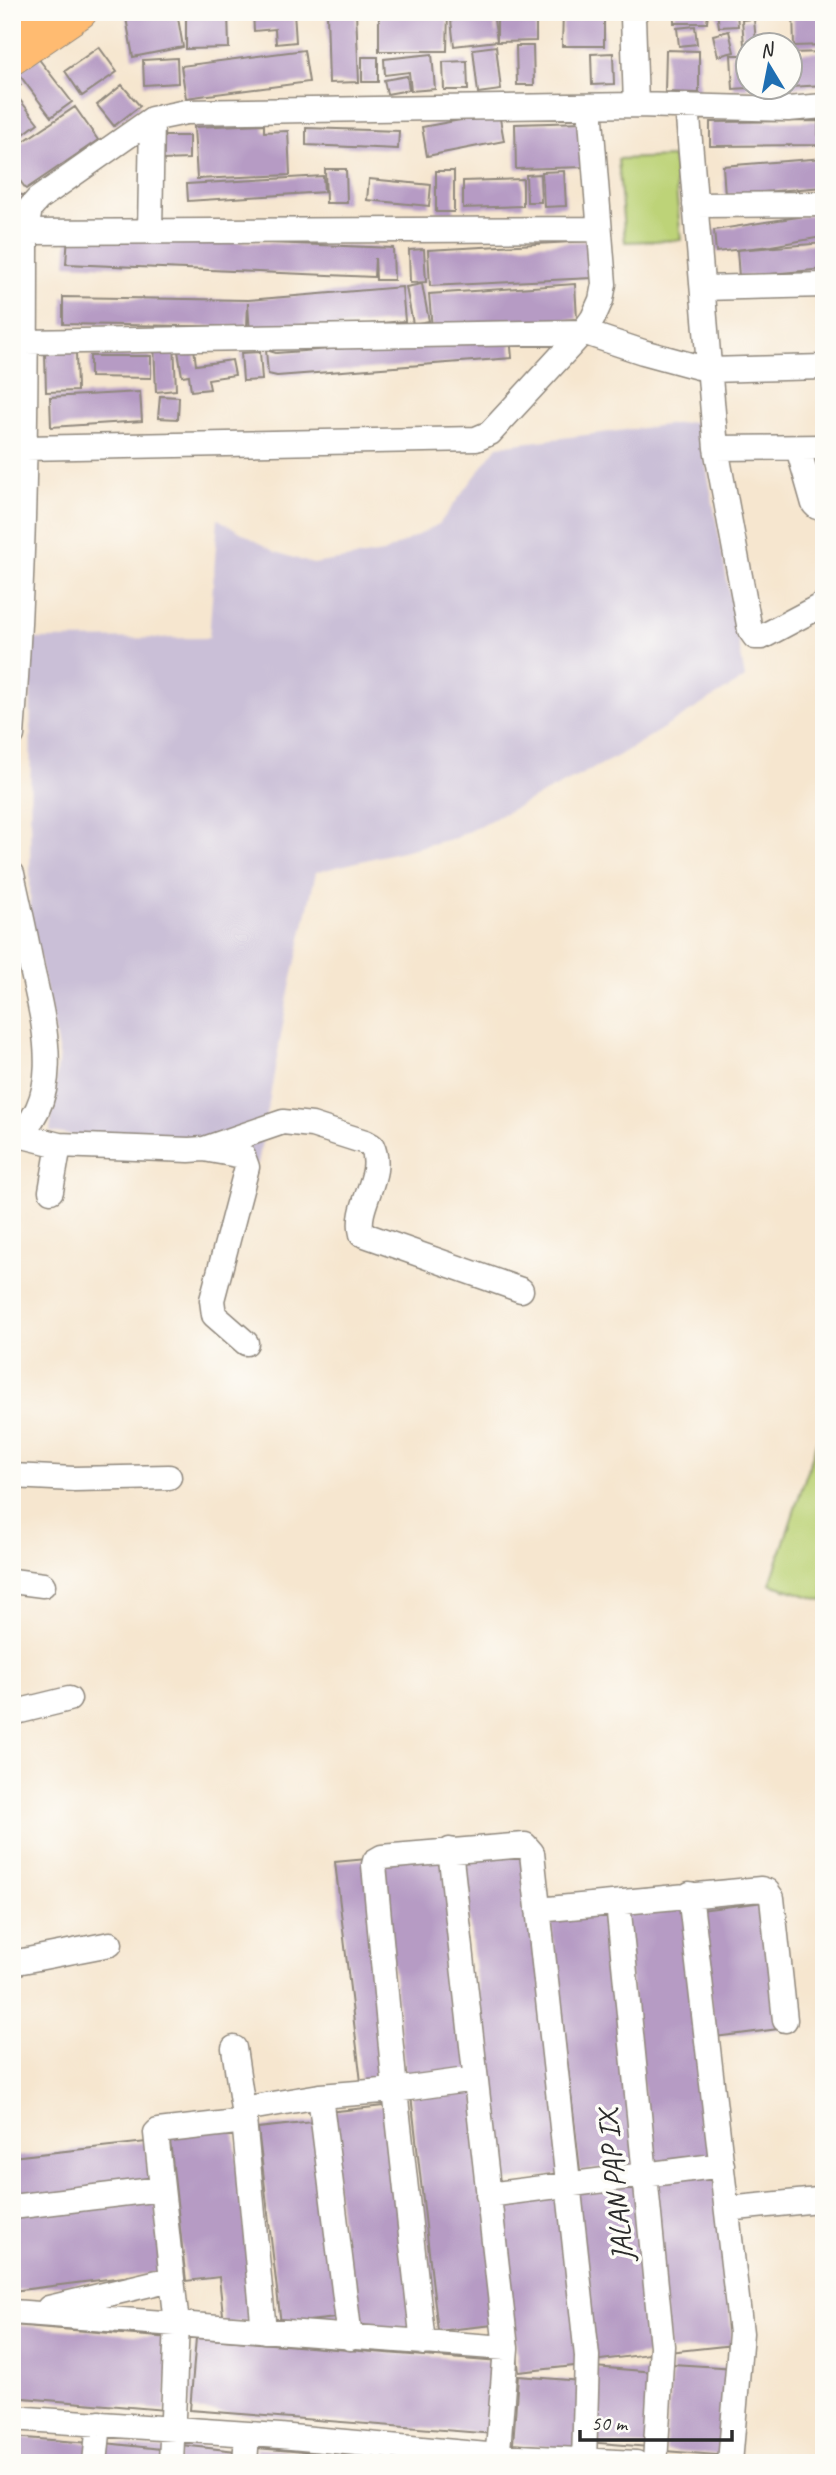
<svg xmlns="http://www.w3.org/2000/svg" width="836" height="2475" viewBox="0 0 836 2475" font-family="Caveat,sans-serif">
<style>
.industrial{fill:#cabfd7}
.green{fill:#bdd378;stroke:#747f52;stroke-width:2}
.building{fill:#b69bc4}
.lines{fill:none;stroke-linecap:round;stroke-linejoin:round}
.minor-casing{stroke:#90887d;stroke-width:27}
.major-casing{stroke:#90887d;stroke-width:34}
.minor{stroke:#fff;stroke-width:24}
.major{stroke:#ffbb71;stroke-width:32}
.labels{text-anchor:middle;dominant-baseline:central;stroke-width:7;stroke-linejoin:round;paint-order:stroke}
.street-label{font-size:30px;fill:#2b2b2b;stroke:#fdfcf7}
</style>
<rect width="100%" height="100%" fill="#fdfcf7"/>
<filter id="ink" filterUnits="userSpaceOnUse"><feTurbulence type="fractalNoise" baseFrequency=".0143" numOctaves="2"/><feDisplacementMap in="SourceGraphic" scale="14" xChannelSelector="R" yChannelSelector="G"/><feConvolveMatrix kernelMatrix="1 2 1 2 8 2 1 2 1" color-interpolation-filters="sRGB"/></filter>
<filter id="wash" filterUnits="userSpaceOnUse"><feTurbulence type="fractalNoise" baseFrequency=".00686" numOctaves="4" result="noise"/><feDisplacementMap in="SourceGraphic" scale="28" xChannelSelector="R" yChannelSelector="G"/><feGaussianBlur stdDeviation="1.57" result="paint"/><feColorMatrix in="noise" values="0 0 0 0 0 0 0 0 0 0 0 0 0 0 0 0 0 1.4 0 .05"/><feComposite in="paint" operator="in"/></filter>
<g filter="url(#wash)">
<rect width="100%" height="100%" fill="#f6e6cf"/>
<path class="industrial" d="M698,421l47,257 -127,78 -163,82 -139,34 -28,124 -30,168 -208,-32 9,-77 -29,-144 1,-272 178,-1 9,-119 57,33 38,12 70,-11 56,-29 59,-78z
M824,1677v115l-5,-60z"/>
<path class="green" d="M673,157l8,83 -56,2 -7,-83z
M824,1421v180l-54,-17z"/>
<g id="blocks">
<path class="building" d="M125,12h52l6,35 -50,10z
M186,12h42l1,36 -43,1z
M253,12h41l2,30 -20,2 -1,-15 -21,2z
M327,12h29l3,70 -30,1z
M379,12h69l-1,39h-68z
M450,12h43l4,29 -43,5z
M497,12h39v29l-39,1z
M563,12h41v34h-42z
M674,12h34l-1,11h-33z
M717,12h20l1,14 -19,1z
M793,12h31v33l-30,1z
M754,19l2,24 -12,1 -2,-24z
M695,26l2,18 -18,2 -2,-18z
M729,31l5,21 -16,4 -5,-21z
M496,46l5,44 -23,3 -5,-44z
M516,46h17l1,39h-17z
M99,47l18,25 -35,24 -17,-25z
M304,50l5,32 -123,16 -5,-32z
M666,50l33,1v42l-34,-1z
M824,52v33l-34,2v-34z
M613,53l1,31 -22,1 -1,-31z
M432,54l3,35 -24,2 -2,-19 -24,3 -1,-16z
M731,55h17v33l-15,1z
M362,57h16v25h-16z
M38,58l34,44 -21,15 -33,-44z
M177,58l1,25 -34,2 -1,-25z
M467,61l1,29h-24l-1,-28z
M12,72l9,13 -9,7z
M407,76l2,14 -22,4 -3,-14z
M122,85l18,21 -26,20 -17,-21z
M20,100l18,23 -26,20v-37z
M75,107l23,33 -72,49 -14,-19v-21z
M499,113l5,28 -77,15 -5,-29z
M818,121v24l-108,1v-24z
M584,122l1,45 -69,2 -1,-45z
M264,124v8l24,-1 2,44 -93,4 -3,-52z
M306,128l93,3 -1,18 -92,-4z
M161,136h28v23l-28,1z
M824,158v29l-99,8 -2,-29z
M325,169h21l1,34h-21z
M436,171h18v41h-18z
M564,171l2,35 -22,1 -2,-35z
M540,174l1,28h-14l-1,-27z
M323,176l1,16 -136,9 -1,-17z
M369,179l62,6 -2,21 -62,-6z
M523,179v27l-60,2v-27z
M12,194l11,1 -3,47 -8,-1z
M818,214l4,23 -51,9 -55,6 -2,-22z
M68,235l325,13 1,32h-18l-1,-22 -1,19 -308,-13z
M590,241l2,37 -162,8 -2,-36z
M824,243v26l-85,8 -2,-27z
M424,249l2,33 -16,1 -1,-33z
M422,284l7,37 -16,3 -7,-37z
M575,284l2,35 -145,10 -3,-35z
M402,287l3,34 -155,13 -2,-31 -1,24 -184,-3v-27l185,3z
M12,322h7l-2,38h-5z
M510,336l2,22 -235,18 -9,-2 -2,-24 10,3z
M174,342l2,48 -20,2 -2,-48z
M194,348l2,17 36,-5 3,15 -27,4 2,10 -19,2 -2,-16 -7,1 -4,-25z
M76,351l1,40 -31,1 -1,-40z
M260,352l2,28 -19,1 -2,-28z
M90,356h61v22l-61,-1z
M140,392l2,29 -91,6 -1,-30z
M160,396l19,1 -1,22 -20,-1z
M12,1039h3v23h-3z
M526,1850l38,324 -65,8 -37,-325z
M445,1852l26,220 -65,8 -25,-221z
M367,1859l25,220 -31,3 -26,-220z
M764,1902l15,127 -64,8 -15,-127z
M687,1907l29,248 -64,8 -29,-249z
M614,1908l30,256 -64,7 -30,-255z
M475,2087l27,237 -64,7 -27,-236z
M393,2105l25,224 -64,7 -26,-224z
M322,2121l23,196 -64,7 -23,-196z
M233,2124l23,196 -32,4 -5,-47 -33,4 -17,-149z
M146,2142l5,42 -139,16v-43z
M714,2172l19,173 -64,7 -20,-172z
M638,2181l20,172 -65,8 -19,-172z
M563,2188l20,177 -64,7 -21,-176z
M155,2194l9,78 -152,19v-80z
M12,2325l159,13 -6,72 -153,-13z
M196,2338l304,24 -6,72 -304,-24z
M672,2364l64,4 -7,88 -64,-5z
M594,2367l61,5 -6,75 -61,-5z
M518,2376l63,5 -5,68 -63,-5z
M12,2437l78,6 -2,20h-76z
M105,2443l65,7 -2,13h-65z
M181,2445l64,7 -1,11h-65z
M256,2448l157,13v2h-158z"/>
</g>
</g>
<g filter="url(#ink)">
<use href="#blocks" fill-opacity="0" stroke="#90887d" stroke-width="2"/>
<g class="lines">
<defs>
<path id="minor" d="M636,105l-3,-88 3,-5
M687,106l29,342 34,182 5,7h7l62,-33
M695,205l129,-1
M150,231l2,-112
M26,232l573,-3
M703,288l121,-3
M26,342l557,-10 60,20 55,15
M709,370l115,-3
M25,448l451,-9 14,-6 93,-101 10,-14 8,-18 3,-16 -14,-178
M716,448l108,-1
M798,448l16,56 3,3 7,1
M12,735c13,-167 14,-335 14,-503l4,-24 8,-9 114,-80 34,-7 450,-7 152,4 36,-3
M12,874c7,31 14,63 20,95 12,54 34,132 -20,171
M19,1135l40,10 130,5 15,-1 39,7 4,11 -35,133 2,15 32,28
M204,1149l79,-27 29,3 53,17 7,4c14,30 -18,59 -10,88l159,56
M51,1191l8,-46
M12,1476l62,3 95,-2
M12,1581l31,4
M12,1713l57,-14
M450,1850l56,498 -9,115
M690,1894l51,439 -11,130
M618,1903l44,443 -7,117
M538,1910l223,-21 6,2 5,7 13,122
M12,1963l98,-19
M234,2048l9,61
M320,2096l30,242
M488,2195l234,-30
M12,2207l149,-18
M727,2209l91,-9
M49,2308l122,-29
M12,2312l494,36
M264,2331l-21,-222 77,-13 75,-6 79,-11
M423,2343l-28,-253 -21,-225 1,-4 7,-4 143,-12 7,8 55,503 -3,107
M12,2418l268,18 218,20 138,7
M95,2463l4,-40
M171,2463l6,-139 -21,-191 2,-2 87,-10
M245,2463l2,-29"/>
<path id="major" d="M12,24l18,-12
M12,59l69,-47"/>
</defs>
<use href="#minor" class="minor-casing"/>
<use href="#major" class="major-casing"/>
<use href="#minor" class="minor"/>
<use href="#major" class="major"/>
</g>
</g>
<g class="labels">
<g class="street-label">
<text transform="translate(615 2186) rotate(-96)">JALAN PAP IX</text>
</g>
</g>
<rect width="836" height="2475" fill="none" stroke="#fdfcf7" stroke-width="42"/>
<g transform="translate(769 66) rotate(350)"><circle r="33" fill="#fdfcf7" stroke="#a9a8a5" stroke-width="2"/>
<path d="M0-5L12 26L0 18L-12 26Z" fill="#1f6fb2"/>
<text y="-10" font-size="19" font-weight="bold" text-anchor="middle" fill="#2b2b2b">N</text>
</g>
<path d="M580 2430v10h152v-10" fill="none" stroke="#2b2b2b" stroke-width="3.5"/>
<text x="591" y="2430" font-size="21" fill="#2b2b2b" stroke="#fdfcf7" stroke-width="5" paint-order="stroke">50 m</text>
</svg>
